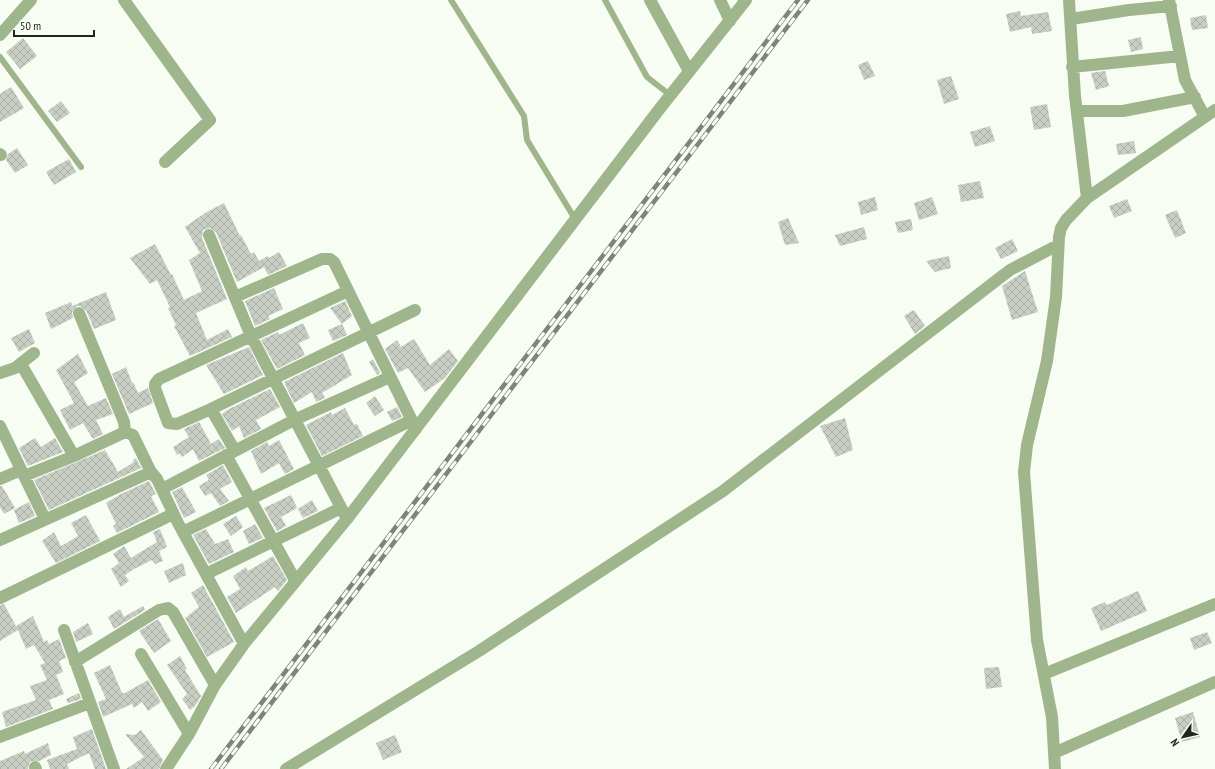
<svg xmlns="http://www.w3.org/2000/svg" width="1215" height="769" viewBox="0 0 1215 769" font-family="'PT Sans Narrow',sans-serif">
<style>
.building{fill:url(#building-cross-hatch)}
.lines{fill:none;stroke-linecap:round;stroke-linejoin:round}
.service{stroke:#9fb58c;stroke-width:6}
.minor{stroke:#9fb58c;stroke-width:12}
.rail-casing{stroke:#7f837c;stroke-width:4.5}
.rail{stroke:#f7fdf2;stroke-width:3;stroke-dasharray:9;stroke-linecap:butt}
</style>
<defs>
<pattern id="building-cross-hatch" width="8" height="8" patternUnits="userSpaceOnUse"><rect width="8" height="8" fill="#c8cec3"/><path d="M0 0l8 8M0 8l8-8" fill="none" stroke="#acb1a7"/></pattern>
</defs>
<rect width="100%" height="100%" fill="#f7fdf2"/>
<path class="building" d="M1020,11l1,5 27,-4 4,19 -20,3 -1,-7 -21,5 -4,-18z
M1206,15l2,13 -16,2 -2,-12z
M1141,37l2,12 -12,3 -3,-12z
M23,38l14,18 -17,13 -14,-17z
M868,61l7,15 -11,4 -6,-15z
M1105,71l4,15 -13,4 -5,-17z
M951,76l8,23 -15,5 -7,-24z
M11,87l13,21 -24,14v-28z
M61,101l9,12 -13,9 -9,-11z
M1047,104l4,23 -17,3 -4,-23z
M990,126l5,15 -20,6 -5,-15z
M1134,141l2,12 -18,2 -2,-11z
M17,148l11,17 -13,8 -9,-13 2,-6z
M69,159l7,13 -22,13 -8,-13z
M980,181l4,17 -23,4 -3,-17z
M875,197l3,13 -17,5 -3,-13z
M932,197l6,17 -19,6 -5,-17z
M1127,199l5,12 -18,7 -5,-12z
M224,203l16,33 1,-1 10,19 3,-2 5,9 9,-5 1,2 10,-6 8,14 -19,9 -4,-8 -27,15 -21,-50 -6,-4 -7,2 -1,8 25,61 -31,14 11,27 21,-11 4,8 -42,19 -16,-30 2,-1 -8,-17 2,-1 -13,-27 -7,4 -20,-26 25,-14 16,31 1,-1 12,26 18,-9 -13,-31 11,-7 -15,-26 20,-14z
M1177,210l9,23 -11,5 -10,-23z
M788,218l11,25 -14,2 -7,-23z
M911,219l2,11 -15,3 -3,-11z
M864,227l3,12 -27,7 -5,-11z
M1012,239l6,12 -17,8 -6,-11z
M949,256l2,12 -16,4 -9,-11z
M1025,271l13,41 -26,8 -10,-34z
M274,288l9,21 -15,7 2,3 -15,7 -10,-25z
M106,292l10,28 -22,9 -8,-19 -6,-4h-3l-5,6 1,6 -22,11 -6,-16 26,-11 1,4z
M345,301l7,15 -10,8 -12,-16z
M914,310l11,16 -10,8 -11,-18z
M303,323l7,15 -11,5 6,12 -28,14 -16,-29 17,-8 1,3z
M342,324l5,11 -14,6 -5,-11z
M29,329l6,14 -16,9 -8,-14z
M414,339l16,26 19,-16 9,12 -13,17 -20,14 -17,-24 -10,5 -13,-24 12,-9 4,7z
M249,347l14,28 -39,19 -18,-29z
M343,353l9,22 -30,18 3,5 -9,4 -4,-10 -18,11 -10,-21z
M78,354l10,19 -14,9 14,24 18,-8 7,16 -17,6 7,14 -10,5 -10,-16 -13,7 -10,-20 14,-7 -18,-33z
M373,359l7,14 -3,2 -8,-13z
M126,367l6,16 1,-1 5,11 10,-5 5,15 -24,11 -17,-40z
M270,389l10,18 -24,13 5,9 -17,9 -5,-12 -7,5 -10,-17 7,-5z
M375,396l9,14 -9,6 -9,-13z
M397,407l5,10 -10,4 -5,-9z
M345,408l9,17 3,-1 6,12 -41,20 -16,-31 25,-13 1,3z
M845,418l8,32 -17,7 -16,-31z
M199,422l12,22 8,-5 6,9 -26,13 -6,-12 -11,8 -3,-4 -2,2 -4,-8 16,-10 -5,-8z
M35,438l6,9 14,-9 8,14 -35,14 -9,-18z
M279,440l15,29 -9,5 -6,-11 -18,11 -10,-23 16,-9 2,4z
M105,450l13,22 16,-10 -1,-2 3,-2 5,10 -92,42 -15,-30z
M223,465l9,17 -12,7 9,12 -9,5 -9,-13 -6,3 -6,-10 10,-6 -3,-5z
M149,481l7,13 -5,2 8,16 -42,21 -4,-7 3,-2 -10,-21 15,-9z
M0,486h2l13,22 -11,6 -4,-7z
M182,487l14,25 -12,6 -12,-26z
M291,495l6,13 -16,9 5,9 -9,5 -13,-23z
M312,500l6,11 -15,7 -5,-9z
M29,502l6,14 -16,7 -5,-13z
M86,515l14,26 -44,22 -14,-22 12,-9 7,14 2,-1 15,-9 -7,-13z
M236,516l7,11 -12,9 -8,-12z
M255,524l8,14 -14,6 -6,-13z
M160,529l7,18 -8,4 4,10 -8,3 -3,-4 -18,9 -9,6 4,6 -8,6 -10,-18 8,-6 -6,-9 11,-8 7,12 26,-16 -4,-10z
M206,529l9,15 13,-5 6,13 -25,12 -16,-29z
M273,556l14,24 -9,11 -3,-4 -39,26 -9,-16 13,-8 -7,-13 13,-9 2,4z
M183,563l3,12 -17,8 -5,-12z
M203,585l31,57 -27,15 -22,-39 14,-11 -8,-14z
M1138,591l9,20 -46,20 -10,-23 14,-6 2,3z
M4,604l13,24 -1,-2 17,-10 11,26 3,-2 2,4 10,-5 7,19 -7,3 4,11 -7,3 8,19 -15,6 4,9 -47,18 -4,-15 34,-12 -6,-14 17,-6 -7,-15 5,-2 -11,-18 -8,4 -8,-19 -18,11v-36z
M143,606l2,4 -31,19 -6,-12 12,-8 4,8z
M158,619l13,22 -17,12 -15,-22z
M88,623l5,11 -17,8 -3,-10z
M1207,632l5,11 -18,7 -4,-12z
M180,656l7,13 -2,1 16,26 -6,10 -5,4 -8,-11 5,-5 -20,-29z
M110,665l12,28h3l23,-13 13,22 -13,9 -6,-9 -8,6 -2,-4 -29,13 -5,-15 8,-3 -12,-26z
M999,667l3,20 -16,2 -2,-21z
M79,693l2,6 -13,4 -2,-4z
M1193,712l7,25 -18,5 -7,-24z
M92,729l14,40h-11l-6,-16 -22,11 2,5h-19l-3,-9 30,-11 -4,-12z
M141,730l22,30 -4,9h-33l18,-12 -19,-23 10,1z
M395,735l7,17 -19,8 -7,-17z
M48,743l3,12 -12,6h-8l-2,2 -1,6h-28v-8l24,-10 1,3z"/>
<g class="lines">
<path class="service" d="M451,0l73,116 3,24 48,79
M605,0l42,77 23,18
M0,57l81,110"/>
<path class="minor" d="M124,0l86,120 -45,42
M650,0l39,71
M720,0l10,21
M1069,0l6,96 12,102
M1169,0l16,80 20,37
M1071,19l58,-9 42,-4
M0,35l31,-35
M1072,67l108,-11
M1077,111h46l72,-14
M0,154l1,1
M209,235l42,101 96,183
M348,291l-189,88 -4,5v4l13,35 9,1 34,-15 204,-99
M235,297l87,-38h8l4,3 82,167
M21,364l53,92
M0,373l15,-5 19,-15
M211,409l24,42
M0,426l45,93
M125,432l8,3 18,37
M226,455l69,125
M24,476l50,-20 51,-24 -1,-10 -45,-109
M0,479l21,-9
M162,489l132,-69 96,-43
M183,532l229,-112
M0,540l151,-68 6,7 21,44 66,121
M206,574l135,-66
M0,598l173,-84
M64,630l50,139
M141,654l48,80
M75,662l84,-52 9,-2 5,4 42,73
M1044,674l171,-70
M0,737l90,-34
M1054,753l161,-71
M35,767l1,2
M166,769l23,-35 26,-49 29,-41 103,-125 314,-412 85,-107
M286,769l193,-118 244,-160 287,-221 48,-25
M1055,769l-3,-52 -15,-77 -13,-168 3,-27 20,-84 9,-64 3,-60 2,-9 5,-8 21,-22 128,-88"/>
<defs>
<path id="rail" d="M211,769l587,-769
M221,769l587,-769"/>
</defs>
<use href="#rail" class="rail-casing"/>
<use href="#rail" class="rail"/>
</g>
<g transform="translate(1183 737) rotate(236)" stroke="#f7fdf2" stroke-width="3" paint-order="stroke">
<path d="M0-3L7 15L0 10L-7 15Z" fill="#222420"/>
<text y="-6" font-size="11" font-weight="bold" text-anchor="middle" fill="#222420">N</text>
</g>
<path d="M14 30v6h80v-6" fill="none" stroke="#222420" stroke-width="2"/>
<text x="20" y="30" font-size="12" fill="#222420" stroke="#f7fdf2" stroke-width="3" paint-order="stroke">50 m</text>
</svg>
